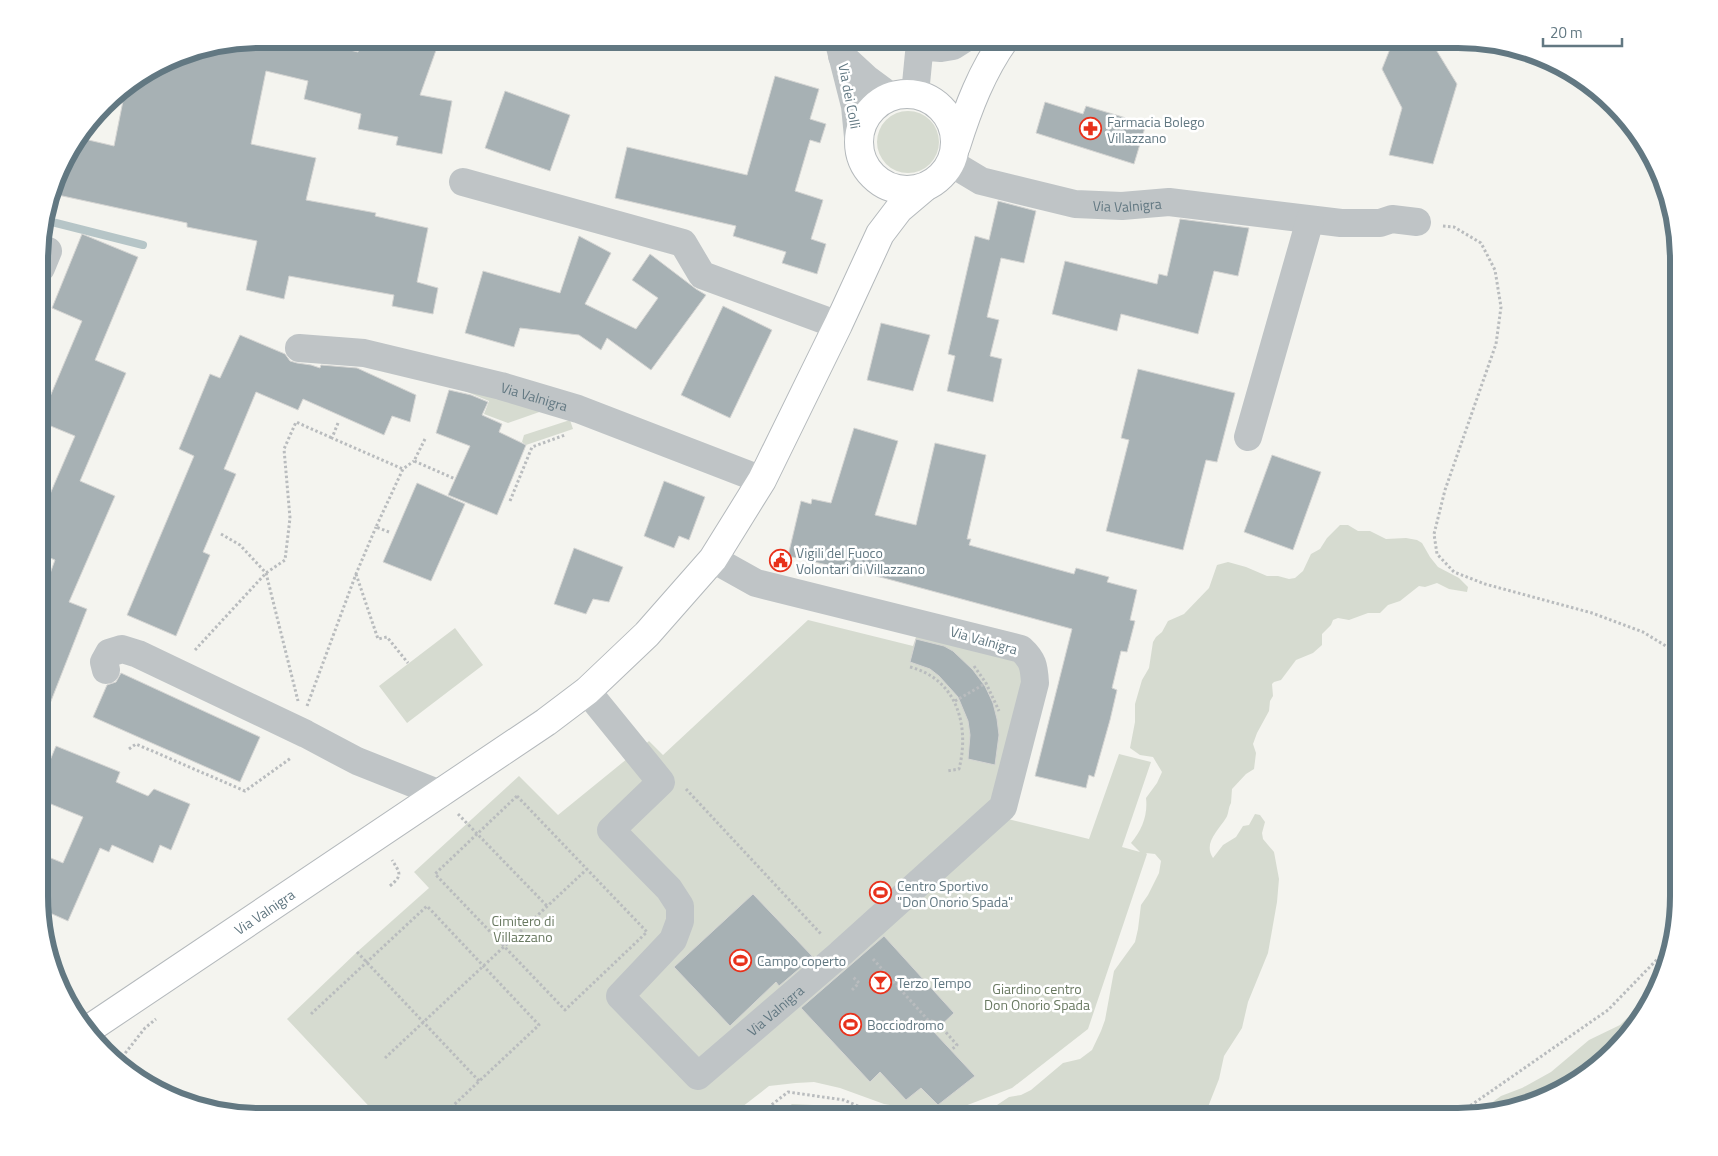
<svg xmlns="http://www.w3.org/2000/svg" width="1718" height="1156" viewBox="0 0 1718 1156" font-family="'Titillium Web',sans-serif">
<style>
.green{fill:#d6dbd0}
.lines{fill:none;stroke-linecap:round;stroke-linejoin:round}
.stream{stroke:#b6c5c7;stroke-width:8}
.building{fill:#a7b1b4;stroke:#d5d5d3}
.major-casing{stroke:#b4b9bc;stroke-width:30}
.path{stroke:#b9bcbe;stroke-width:3;stroke-dasharray:2.5 2.5;stroke-linecap:butt}
.minor{stroke:#bfc4c6;stroke-width:28}
.major{stroke:#fff;stroke-width:28}
.labels{text-anchor:middle;dominant-baseline:central;stroke-width:5;stroke-linejoin:round;paint-order:stroke}
.street-label{font-size:14px;fill:#627882;stroke:#fff}
.poi-label{font-size:14px;fill:#627882;stroke:#fff;text-anchor:start}
.park-label{font-size:14px;fill:#697961;stroke:#fff}
.rim{fill:none;stroke:#627882;stroke-width:6}
</style>
<rect width="100%" height="100%" fill="#f4f4ef"/>
<path class="green" d="M877 142a31 31 0 1 1 62 0a31 31 0 1 1-62 0Z
M448,384l100,25 -40,14 -24,-9 5,-13z
M570,420l3,9 -47,16 -4,-3 2,-7z
M1340,525h8l10,6h12l16,8 20,-1 11,2 5,3 8,14 8,10 21,11 9,9 -1,5 -18,-3 -12,-6 -12,4 -6,-1 -19,15 -12,4 -8,8h-12l-19,7 -11,-2 -5,2 -2,5 -9,9v11l-9,8 -17,7 -15,20 -7,2 -2,2 1,12 -3,5 -1,10 -12,22 -4,11 3,9 -2,16 -8,5 -14,15 -1,14c-3,5 -2,10 -5,15 -8,13 -23,25 -13,40l10,-13 13,-8 7,-11 6,-1 6,-11 5,1 5,7 -3,11 1,6 11,13 5,27 -2,23 -9,51 -20,49 -6,26 -18,28 -5,23 -15,38h-231l15,-6 21,-14 12,-2 10,-5 32,-27 17,-4 12,-9 9,-19 4,-11 9,-49 21,-29 3,-13 3,-24 7,-10 11,-22 2,-12 -6,-7 -9,-1 1,1 -59,175 -76,59 -68,26 -60,-10 -44,-16 -26,-6 -18,1 -27,3 -40,31h-350l-92,-98 70,-67 72,-64 -15,-16 105,-96 39,39 91,-74 14,14 145,-135 105,26 4,-12 109,30 -34,151 97,24 30,-85 32,8 -29,85 18,5 -9,-9c11,-13 17,-28 15,-45l11,-15 5,-11 -9,-15 -13,-2 -10,-7 5,-26v-18l7,-24 7,-12 4,-26 3,-5 6,-5 6,-11 16,-7 25,-26 8,-23 11,-3 18,5 21,9h11l11,3 6,-1 8,-7 8,-17 9,-5 7,-11z
M455,628l28,37 -76,58 -28,-37z
M1679,894v16l-5,25 -6,-18z
M1668,966l-26,53 -73,69 -93,28 4,-5 21,-15 21,-8 29,-16 38,-32 31,-15 24,-24 11,-20z
M792,1104l43,2 19,11h-82z"/>
<g class="lines">
<path class="stream" d="M44,220l99,25"/>
</g>
<path class="building" d="M260,39h45l53,13 3,-13h79l-20,56 32,6 -10,53 -46,-9 2,-8 -40,-8 3,-15 -57,-15 4,-18 -42,-10 -15,73 65,14 -10,42 70,13 -1,3 53,12 -11,54 21,6 -5,26 -41,-8 2,-11 -105,-19 -5,23 -38,-9 11,-49 -70,-14v-4l-129,-28 8,-39 14,-18 34,8 12,-60 49,-31z
M1394,39h10l31,9 22,36 -24,80 -44,-9 13,-47 -20,-39z
M775,76l44,13 -9,30 16,5 -6,19 -10,-3 -15,51 28,9 -12,39 15,5 -9,30 -35,-11 4,-11 -53,-16 3,-10 -121,-28 12,-51 120,28z
M505,91l65,24 -20,56 -65,-23z
M1045,102l38,12 3,-8 60,18 -12,40 -98,-31z
M998,201l38,10 -12,52 -23,-5 -14,59 12,3 -9,36 12,3 -9,43 -46,-11 8,-35 -7,-2 27,-118 14,4z
M1180,219l69,9 -11,48 -24,-5 -16,63 -77,-20 -4,17 -65,-17 13,-53 92,23 2,-10 8,2z
M82,234l56,23 -43,103 31,13 -46,108 35,15 -46,106 18,7 -45,115h-1v-126l14,-38 -14,-6v-39l34,-79 -34,-14v-4l41,-97 -30,-13z
M579,236l32,17 -26,51 51,25 22,-31 -26,-18 18,-26 46,35 10,6 -55,75 -44,-32 -6,12 -22,-15 -59,-7 -6,19 -49,-14 18,-62 77,22z
M723,306l49,24 -42,88 -49,-23z
M881,323l49,12 -17,56 -46,-11z
M240,335l45,19 5,7 7,2 14,2 9,3 1,-3 36,3 59,27 -6,27 -18,-6 -8,19 -81,-36 -5,11 -42,-18 -32,77 12,5 -33,78 7,3 -34,81 -49,-21 67,-159 -15,-7 31,-75 10,4z
M1138,369l97,24 -18,69 -11,-2 -23,90 -77,-19 23,-91 -8,-2z
M449,390l22,5 17,7 -6,13 20,9 -3,8 27,13 -29,70 -49,-20 22,-49 -34,-13z
M854,428l44,13 -23,74 41,10 19,-82 51,12 -19,84h4l-2,6 105,29 2,-6 33,9 -2,5 30,8 -7,30 5,1 -8,31 -6,-1 -9,37 5,2 -7,30 -16,57 -5,-2 -3,13 -51,-12 37,-147 -188,-51 -96,-22 13,-55 10,3 1,-5 19,4z
M1272,455l49,17 -28,78 -49,-18z
M664,481l41,16 -16,43 -10,-4 -5,12 -30,-12z
M417,483l48,21 -34,77 -48,-19z
M574,548l49,19 -14,35 -16,-3 -7,15 -32,-10z
M916,639l28,7 9,5 20,19 12,16 8,17 4,16 2,16 -4,30 -27,-6 2,-24 -2,-14 -10,-24 -19,-21 -9,-7 -20,-7z
M121,673l139,64 -20,45 -147,-65 14,-32 9,-3z
M56,746l64,26 -4,10 32,14 6,-7 36,15 -19,46 -11,-5 -7,18 -41,-18 -3,7 -9,-4 -32,73 -27,-12v-55l22,9 20,-46 -42,-17v-18z
M753,894l60,63 -34,29 -3,-4 -46,44 -56,-59z
M884,936l70,77 -20,19 41,44 -37,29 -17,-17 -15,12 -26,-28 -10,10 -69,-74z"/>
<g class="lines">
<defs>
<g id="major">
<circle cx="907" cy="142" r="48"/>
<path d="M956,146c12,-38 26,-75 49,-107"/>
<path id="s4" d="M89,1029l457,-307 41,-31 60,-57 66,-75 49,-79 76,-155 42,-91 19,-25 26,-22"/>
</g>
</defs>
<use href="#major" class="major-casing"/>
<path class="path" d="M1443,226l11,1 27,16 14,27 6,37 -5,37 -51,146 -11,44 3,20 17,18 31,12 107,29 51,19 36,22
M338,423l-6,15 71,31
M425,439l-11,22 41,18
M510,501l22,-54 33,-12
M389,532l-13,-5 27,-58 11,-8
M221,534l19,11 26,28 32,128
M356,574l22,65 9,-2 21,26
M195,650l71,-77 19,-13 5,-42 -6,-69 12,-27 36,16
M974,666l12,17 13,28
M910,667c47,12 60,59 49,102l-12,2
M955,701l31,-18
M307,706l49,-132 20,-47
M129,749l7,-5 109,47 46,-33
M686,789l135,145
M517,796l130,136 -82,78 -130,-136z
M458,814l89,92
M390,886c13,-11 10,-13 2,-26
M357,952l122,129
M873,959l55,61 9,2 20,23 -6,5
M852,990l7,-7 -6,-6
M311,1014l116,-108 112,119 -98,92
M385,1058l202,-189
M119,1061l26,-33 11,-9
M756,1117l32,-25 56,8 39,17
M1454,1117l154,-107 64,-66"/>
<g class="minor">
<path d="M838,39l17,67 3,31"/>
<path d="M842,56l25,23 23,17"/>
<path d="M915,94l4,-41 10,-6 12,1 12,-2 11,-7"/>
<path id="s1" d="M951,163l30,18 94,23 47,2 47,-4 172,21h39l12,-4 25,3"/>
<path d="M463,182l220,61 19,32 136,50"/>
<path d="M41,268l7,-17"/>
<path id="s2" d="M299,348l65,5 137,33 77,23 184,71"/>
<path d="M1248,437l62,-217"/>
<path d="M106,670l-2,-8 5,-9 13,-4 16,5 168,80 51,27 83,33"/>
<path id="s3" d="M587,691l74,91 -50,48 58,59 11,17v15l-7,19 -53,56 78,80 142,-122 163,-147 32,-124c-1,-17 -2,-23 -14,-34l-265,-66 -43,-24"/>
</g>
<use href="#major" class="major"/>
</g>
<defs>
<symbol id="pharmacy-ring" viewBox="-11 -11 22 22"><circle r="9.5" fill="#fff" stroke="#e8311b" stroke-width="1.5"/><path d="M-2-6h4v4h4v4h-4v4h-4v-4h-4v-4h4Z" fill="#e8311b"/></symbol>
<symbol id="civic-ring" viewBox="-11 -11 22 22"><circle r="9.5" fill="#fff" stroke="#e8311b" stroke-width="1.5"/><path d="M-.6-6.5H3V-4.5H.6V-3L4-1V1h2V6H-6V1h2V-1L-.6-3ZM-1.2 2.5V6h2.4V2.5Z" fill="#e8311b"/></symbol>
<symbol id="stadium-ring" viewBox="-11 -11 22 22"><circle r="9.5" fill="#fff" stroke="#e8311b" stroke-width="1.5"/><path d="M0-5a6.5 5 0 1 0 0 10a6.5 5 0 1 0 0-10ZM-3.5-1.8h7v3.6h-7Z" fill="#e8311b"/></symbol>
<symbol id="bar-ring" viewBox="-11 -11 22 22"><circle r="9.5" fill="#fff" stroke="#e8311b" stroke-width="1.5"/><path d="M-6-5H6L.8 .8V4.5H3.5V6h-7V4.5H-.8V.8Z" fill="#e8311b"/></symbol>
</defs>
<g fill-rule="evenodd">
<use href="#pharmacy-ring" x="1078" y="116" width="25" height="25"/>
<use href="#civic-ring" x="768" y="548" width="25" height="25"/>
<use href="#stadium-ring" x="868" y="880" width="25" height="25"/>
<use href="#stadium-ring" x="728" y="948" width="25" height="25"/>
<use href="#bar-ring" x="868" y="970" width="25" height="25"/>
<use href="#stadium-ring" x="838" y="1012" width="25" height="25"/>
</g>
<g class="labels">
<g class="street-label">
<text transform="translate(850 96) rotate(79)">Via dei Colli</text>
<text stroke="none"><textPath href="#s1" startOffset="184">Via Valnigra</textPath></text>
<text stroke="none"><textPath href="#s2" startOffset="241">Via Valnigra</textPath></text>
<text transform="translate(984 640) rotate(16)">Via Valnigra</text>
<text stroke="none"><textPath href="#s4" startOffset="211">Via Valnigra</textPath></text>
<text stroke="none"><textPath href="#s3" startOffset="615">Via Valnigra</textPath></text>
</g>
<g class="poi-label">
<text x="1107" y="121">Farmacia Bolego<tspan x="1107" dy="16">Villazzano</tspan></text>
<text x="796" y="552">Vigili del Fuoco<tspan x="796" dy="16">Volontari di Villazzano</tspan></text>
<text x="897" y="885">Centro Sportivo<tspan x="897" dy="16">"Don Onorio Spada"</tspan></text>
<text x="757" y="960">Campo coperto</text>
<text x="897" y="982">Terzo Tempo</text>
<text x="867" y="1024">Bocciodromo</text>
</g>
<g class="park-label">
<text x="523" y="920">Cimitero di<tspan x="523" dy="16">Villazzano</tspan></text>
<text x="1037" y="988">Giardino centro<tspan x="1037" dy="16">Don Onorio Spada</tspan></text>
</g>
</g>
<path d="M0 0H1718V1156H0ZM260 48H1458A212 212 0 0 1 1670 260V896A212 212 0 0 1 1458 1108H260A212 212 0 0 1 48 896V260A212 212 0 0 1 260 48Z" fill="#fff" fill-rule="evenodd"/>
<path class="rim" d="M260 48H1458A212 212 0 0 1 1670 260V896A212 212 0 0 1 1458 1108H260A212 212 0 0 1 48 896V260A212 212 0 0 1 260 48Z"/>
<path d="M1543 38v8h79v-8" fill="none" stroke="#627882" stroke-width="2.5"/>
<text x="1550" y="38" font-size="15" fill="#627882" stroke="#ffffff" stroke-width="4" paint-order="stroke">20 m</text>
</svg>
